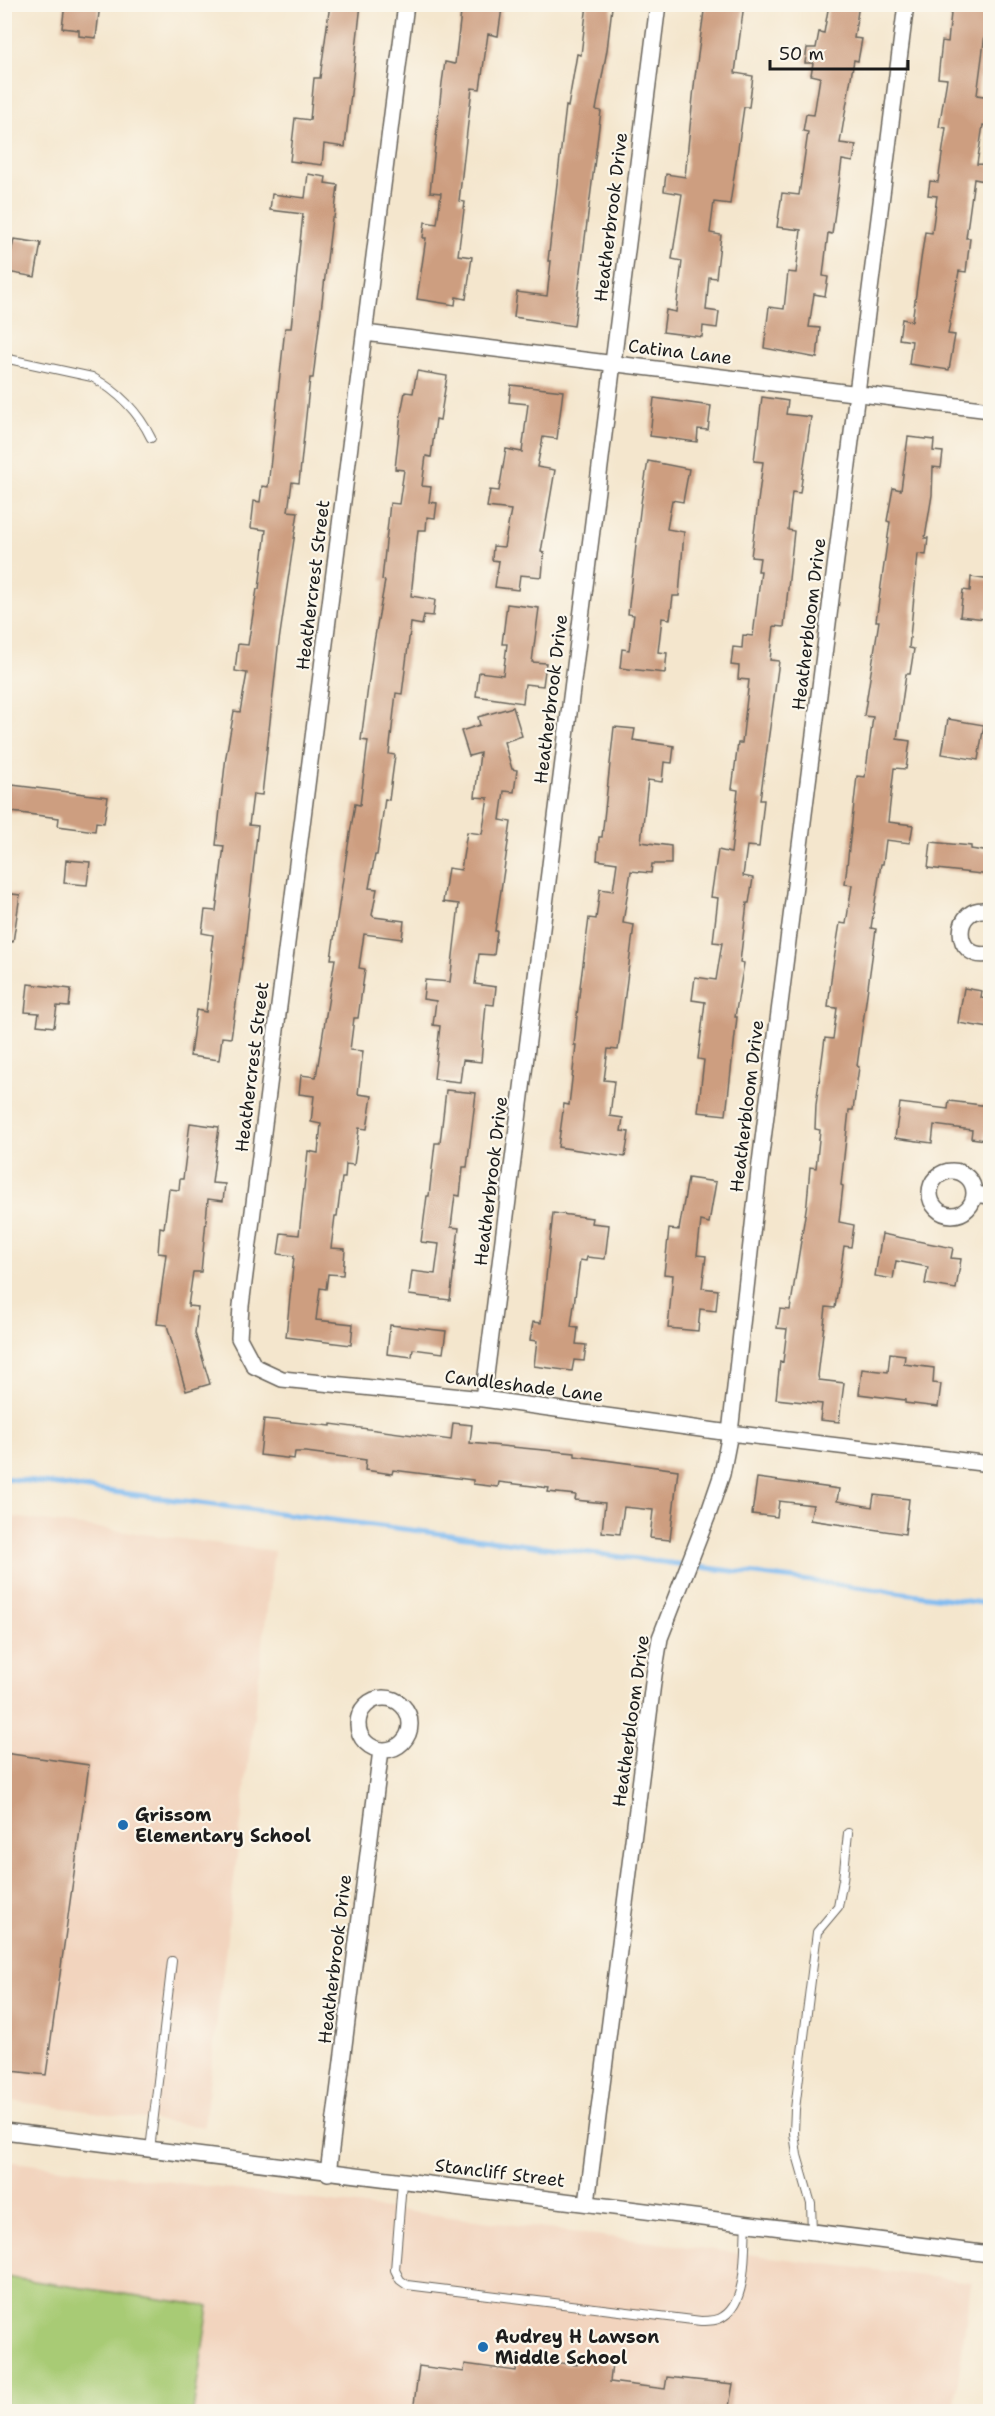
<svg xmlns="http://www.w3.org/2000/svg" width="995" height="2416" viewBox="0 0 995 2416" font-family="'Shantell Sans',sans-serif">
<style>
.built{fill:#f2d4be}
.green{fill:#a8cb75;stroke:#627448;stroke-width:1.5}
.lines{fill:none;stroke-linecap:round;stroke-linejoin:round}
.stream{stroke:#7fbbf1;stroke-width:5}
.building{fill:#cd9e80}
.service-casing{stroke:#68635a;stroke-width:10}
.minor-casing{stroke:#68635a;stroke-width:18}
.service{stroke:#fff;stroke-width:8}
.minor{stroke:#fff;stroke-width:15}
.poi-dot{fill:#1f6fb2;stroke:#fbf7ec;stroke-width:2}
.labels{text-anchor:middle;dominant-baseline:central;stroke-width:4.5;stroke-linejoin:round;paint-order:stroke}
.street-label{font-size:18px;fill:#1c1c1c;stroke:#fbf7ec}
.poi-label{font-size:18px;font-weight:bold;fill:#1c1c1c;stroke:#fbf7ec;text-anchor:start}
</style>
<rect width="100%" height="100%" fill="#fbf7ec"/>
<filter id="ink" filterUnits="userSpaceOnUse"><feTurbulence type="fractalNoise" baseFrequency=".0167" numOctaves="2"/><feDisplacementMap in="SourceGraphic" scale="12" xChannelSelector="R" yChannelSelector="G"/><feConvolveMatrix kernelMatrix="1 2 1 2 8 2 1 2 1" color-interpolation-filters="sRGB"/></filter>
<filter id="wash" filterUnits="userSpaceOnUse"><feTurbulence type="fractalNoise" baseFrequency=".008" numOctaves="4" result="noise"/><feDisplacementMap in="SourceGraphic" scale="24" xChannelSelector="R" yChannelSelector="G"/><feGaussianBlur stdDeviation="1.35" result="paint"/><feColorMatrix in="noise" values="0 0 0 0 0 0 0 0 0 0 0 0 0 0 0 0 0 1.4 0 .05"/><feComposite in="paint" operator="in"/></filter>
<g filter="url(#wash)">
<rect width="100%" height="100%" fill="#f4e6cd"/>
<path class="built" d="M5,1516l269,35 -70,576 -199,-27z
M5,2161l966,121 -17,129 -949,1z"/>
<path class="green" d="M5,2277l204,29 -16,105 -153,1 -35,-5z"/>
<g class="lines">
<path class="stream" d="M4,1478l986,126"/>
</g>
<g id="blocks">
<path class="building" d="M65,4h35l-4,34 -17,-2v-6l-17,-2z
M330,4h31l-16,143 -21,-3 -2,21 -32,-4 5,-43 15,2 4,-42h6z
M462,4h29l-1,3 12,1 -4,28 -10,-2 -8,55 -8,-1 -13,113 6,1 -7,53 14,2 -6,42 -10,-2 -1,8 -38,-6 9,-61h-3l2,-16 12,2 4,-31 -11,-1 12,-109 3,-21 10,2z
M587,4l25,3 -5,43 -11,60 5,1 -27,215 -60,-9 3,-25 30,4 4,-35h-3l18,-155 2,1 9,-53 4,1z
M705,4h39l-9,69 18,3 -4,31h-5l-14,97 -16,-2 -4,31 11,2 -5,43 -7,-1 -3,33 13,2 -2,16 -14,-2 -1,11 -39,-5 3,-22 10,2 6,-51 -10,-2 10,-65 -18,-3 2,-17 19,3 10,-100z
M829,4h30l-5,34 8,1 -4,22 -4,-1 -14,83 16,2 -3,17 -11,-2 -10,74 -4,-1 -5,43 5,1 -3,19 -11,-2 -5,33 11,1 -3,30 -53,-10 5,-41 15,2 4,-37 8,1 5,-43 -24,-3 5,-34 17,2 9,-63 -5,-1 3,-17 8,1 6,-38 -9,-2 2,-12h-8l2,-15h9l3,-16 5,1z
M952,4h37l-12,91 13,2v29l-7,-1 -6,39 13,1v17l-16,-3 -8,59h4l-4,34 -7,-1 -11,63 7,1 -6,35 -40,-6 3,-23 -13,-2 3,-20 10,2 13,-89 7,1 5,-37 -9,-1 2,-14 8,1 8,-54 -7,-1 8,-48 -9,-1 4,-37 6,1z
M308,174l18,3 -1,6 13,2 -4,33h-2l-19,160h-3l-11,105 -7,-1 -4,29 10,1 -20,136 -16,147 -9,-1 -4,31 9,1 -13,116 -14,96 -9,-1 -3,23 -29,-4 6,-46 10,2 7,-61 -2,-1 2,-15 -11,-2 3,-23 11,1 8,-65 -8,-1 10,-89 8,-45 6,1 7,-39 -12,-2 3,-27 10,1 9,-56h2l7,-59 -15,-2 3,-27 6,1 2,-16 6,1 17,-159h6l12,-114 -33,-4 2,-16 33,4z
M14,239l27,4 -6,34 -28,-5z
M417,371l30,5 -7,44 -4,-1 -5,38 -5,-1 -4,30 9,1 -2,15 8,1 -2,15 -8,-1 -1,13h-8l-7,66 24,4 -2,16 -9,-1 -2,10 -11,-2 -9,71 -6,-1 -7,61 6,1 -6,45 -4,-1 -8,56h-2l-6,33 8,1 -5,26 2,2 30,4 -2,18 -38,-5 -5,34 6,1 -7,49h-4l-4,32 13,1 -5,43 14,2 -5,33 -8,-1 -5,37 -8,-1 -1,14h-3l-5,38h-2l-4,32 14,1 -2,26 -15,-1 -2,15 -6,-1 -4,32 37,4 -2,21 -65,-8 8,-81 -16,-2 3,-21 18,2 9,-84 10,2 3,-29 -10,-2 3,-26 -15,-2 2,-19 15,2 19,-118h-4l15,-101 9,-54 5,1 8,-64 -7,-1 13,-98 11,-61 -3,-1 8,-77 9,1 5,-34 -9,-1 6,-56 4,-21 8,1z
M511,385l52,6 -6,48 -14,-2 -6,30 18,3 -14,82 3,1 -2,24 -22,-2 -2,15 -23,-3 4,-26 -7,-1 1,-14 11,1 7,-37 -24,-3 3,-17 9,1 7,-42 16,3 6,-48 -19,-2z
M762,397l26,4 -2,13 25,3 -11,76 -8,-1 -4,38 6,1 -10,96 -10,-1 -4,34 9,1 -19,139h4l-5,47 -12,-1 -4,30 10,2 -4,25h-2l-7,59 4,1 -9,54h2l-11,98 -28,-3 6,-52 -6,-1 7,-57 -13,-2 3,-23 21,3 6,-37 -9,-1 5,-44 -7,-1 7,-47 13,3 7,-63 -6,-1 6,-46h4l7,-63 -11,-1 1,-13 -8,-1 2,-18 9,1 1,-13 10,1 8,-65h-3l2,-13 -9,-1 12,-95 -9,-1z
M654,398l57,8 -3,24 -10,-1 -1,13 -47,-6z
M908,437l26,3 -1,11 10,1 -2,16 -8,-1 -1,28 -7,43h3l-2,17 -8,-1 -9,94 5,1 -4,25h-4l-9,65 13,2 -4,28 -12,-1 -6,54 25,3 -3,18 -24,-3 -3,24h-2l-10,64 5,1 -19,137 2,1 -6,43h-4l-8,75 2,1 -4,36 15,3 -3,22 -7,-1 -9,62 -9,-1 -8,69 1,4 25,3 -5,39 -19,-2 2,-16 -46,-5 4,-38 3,1 4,-33 -10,-1 3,-19 10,1 17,-107 3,-36 6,1 4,-38 -5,-1 1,-24 9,-67 8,1 4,-31 -9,-1 4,-35 8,-49 6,1 6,-39 -7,-1 12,-108 8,1 8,-60 -9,-1 15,-95h-3l14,-99 -3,-1 6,-33 8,2z
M648,461l41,8 -6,33 -11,-2 -5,29 17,3 -5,64h-6l-3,23 -8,-1 -4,34 9,1 -2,20 -45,-5 2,-19 7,1 5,-35 -6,-1 13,-111z
M971,577l19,3v29h-4l-1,10 -25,-3 3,-26 7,1z
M507,604l32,4 -7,54 14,1 -3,23 -18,-2 -2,19 -47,-7 3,-24 24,3 4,-31h-5z
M513,707l9,29 -18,6 8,27 5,1 -3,22 -10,-1 -4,29 11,2 -16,109h2l-3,24 -15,-1 -4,30 21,3 -2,18 -8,-1 -5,58 -18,-2 -3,22 -26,-3 6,-53 -7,-1 3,-24 -13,-2 2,-19 25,2 9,-78 -16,-2 5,-34 13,2 6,-38 15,2 6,-36 -13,-1 5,-44 -11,3 -8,-25 19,-6 -2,-8z
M948,719l36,6 -6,35 -36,-6z
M614,727l21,2 -2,11 41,6 -2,17 -8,-1 -2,20 -14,-2 -7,62 30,4v18h-19l-1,9 -20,-2 -8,52 11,2 -16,125 -10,-1 -4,31 10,1 -4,35 13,2 -2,13 8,1 -4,25 -67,-10 6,-43 5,1 7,-60h-2l6,-58 9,-69 7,1 4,-30 13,2 4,-28 -20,-3 2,-23h3z
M4,784l104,13 -4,26 -8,-1 -1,9 -37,-5 1,-8 -55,-7z
M931,842l40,4v3l19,3v23l-62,-7z
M66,860l24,2 -3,23 -23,-2z
M4,893l16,2 -7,47 -9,-1z
M28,984l43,5 -2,18 -12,-1 -3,21 -17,-2 2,-12 -14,-1z
M964,988l18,3 -1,7 9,2v28l-32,-5z
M446,1090l30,3 -9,74h-4l-3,29 -5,-1 -4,32 8,1 -9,72 -41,-5 3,-24 23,3 4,-30 -18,-2 6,-46h2l6,-53h5z
M949,1101l40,5 -4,34 -14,-2 1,-8 -38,-5 -2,18 -37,-5 5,-35 48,6z
M190,1123l29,4 -7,56 13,1 -2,17 -15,-2 -7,73h-8l-5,34 10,1 -3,26 15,51 -24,7 -19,-66 -10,-1 9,-70 -8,-1 2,-26 4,1 5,-39 10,1 1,-11h3z
M688,1178l28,4 -7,41 -8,-2 -4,34 9,1 -4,32 16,2 -2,21 -16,-2 -2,22 -30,-3 5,-53 -9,-1 5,-45 10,1z
M553,1213l39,5 -1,5 18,2 -4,34 -18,-2 -1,4 -6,-1 -9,67 7,1 -2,16 10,1 -2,16 -10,-1 -2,11 -38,-5 3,-25 -7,-1 3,-18 8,1z
M882,1234l71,14 -2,10 10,1 -5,30 -31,-5 3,-17 -32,-6 -3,18 -18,-3z
M390,1325l56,6 -3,22 -30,-4 -1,8 -25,-3z
M890,1353l15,2 -1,9 30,4 -1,15 8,1 -3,23 -33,-4v-3l-46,-6 3,-25 26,3z
M264,1419l67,7v-2l120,16 2,-17 19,2 -2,18 105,10v3l103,14 -8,70 -20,-2 3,-28 -29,-3 -4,27 -18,-2 3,-29 -30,-3 1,-5 -28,-3 1,-4 -50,-6 -1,5 -25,-3v-4l-80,-10 -1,4 -27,-4 1,-10 -60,-8h-11l-1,7 -34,-4z
M757,1478l82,11 -2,12 35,6 2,-12 35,4 -4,35 -95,-14 3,-15 -34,-4 -2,16 -25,-3z
M4,1753l85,12 -43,310 -42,-5z
M577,2359l35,5 -2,18 55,7 2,-12 66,7 -5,28h-315l6,-46 45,6 1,-8 51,7 1,-7 19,2 1,-6 40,5z"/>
</g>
</g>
<g filter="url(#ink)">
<use href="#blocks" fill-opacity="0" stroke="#68635a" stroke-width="1.5"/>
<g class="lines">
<defs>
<path id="service" d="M4,358l88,19c27,15 46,34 59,61
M150,2150l22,-189
M402,2182l-7,88 5,10 7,5 294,36c8,0 17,0 23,-5 24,-16 20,-66 22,-93
M812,2231l-1,-27 -14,-49 -3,-22 1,-24 22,-177 21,-25 5,-27 5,-47"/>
<path id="minor" d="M406,4l-165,1302 -2,32 15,28 28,13 201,20 247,34 260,31
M365,333l625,77
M990,911c-38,-9 -39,51 0,43
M930 1193a22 22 0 1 1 44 0a22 22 0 1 1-44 0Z
M974,1194l16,2
M483,1399l175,-1395
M358 1724a26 26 0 1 1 52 0a26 26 0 1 1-52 0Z
M4,2131l986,123
M328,2173l53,-423
M587,2203l67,-528 6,-37 49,-126 13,-38 8,-41 29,-262 147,-1167"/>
</defs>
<use href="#service" class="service-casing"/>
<use href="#minor" class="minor-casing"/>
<use href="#service" class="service"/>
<use href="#minor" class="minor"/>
</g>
</g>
<g class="poi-dot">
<circle cx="123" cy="1825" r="6"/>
<circle cx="483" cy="2347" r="6"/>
</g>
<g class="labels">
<g class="street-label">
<text transform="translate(611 217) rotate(-83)">Heatherbrook Drive</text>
<text transform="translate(680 352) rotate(7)">Catina Lane</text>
<text transform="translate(313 585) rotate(-83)">Heathercrest Street</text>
<text transform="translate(809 624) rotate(-83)">Heatherbloom Drive</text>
<text transform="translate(551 699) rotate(-83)">Heatherbrook Drive</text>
<text transform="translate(252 1067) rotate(-83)">Heathercrest Street</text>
<text transform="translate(747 1106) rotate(-83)">Heatherbloom Drive</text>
<text transform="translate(491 1181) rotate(-83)">Heatherbrook Drive</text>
<text transform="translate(524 1386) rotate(7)">Candleshade Lane</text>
<text transform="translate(631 1721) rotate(-82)">Heatherbloom Drive</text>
<text transform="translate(335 1959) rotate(-83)">Heatherbrook Drive</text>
<text transform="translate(500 2173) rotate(7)">Stancliff Street</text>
</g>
<g class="poi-label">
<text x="135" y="1815">Grissom<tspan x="135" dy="21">Elementary School</tspan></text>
<text x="495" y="2337">Audrey H Lawson<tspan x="495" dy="21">Middle School</tspan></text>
</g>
</g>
<rect width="995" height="2416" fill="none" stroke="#fbf7ec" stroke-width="24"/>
<path d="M770 60v9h138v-9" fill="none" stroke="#1c1c1c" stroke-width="3"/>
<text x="779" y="60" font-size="18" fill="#1c1c1c" stroke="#fbf7ec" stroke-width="4.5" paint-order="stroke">50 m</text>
</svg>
